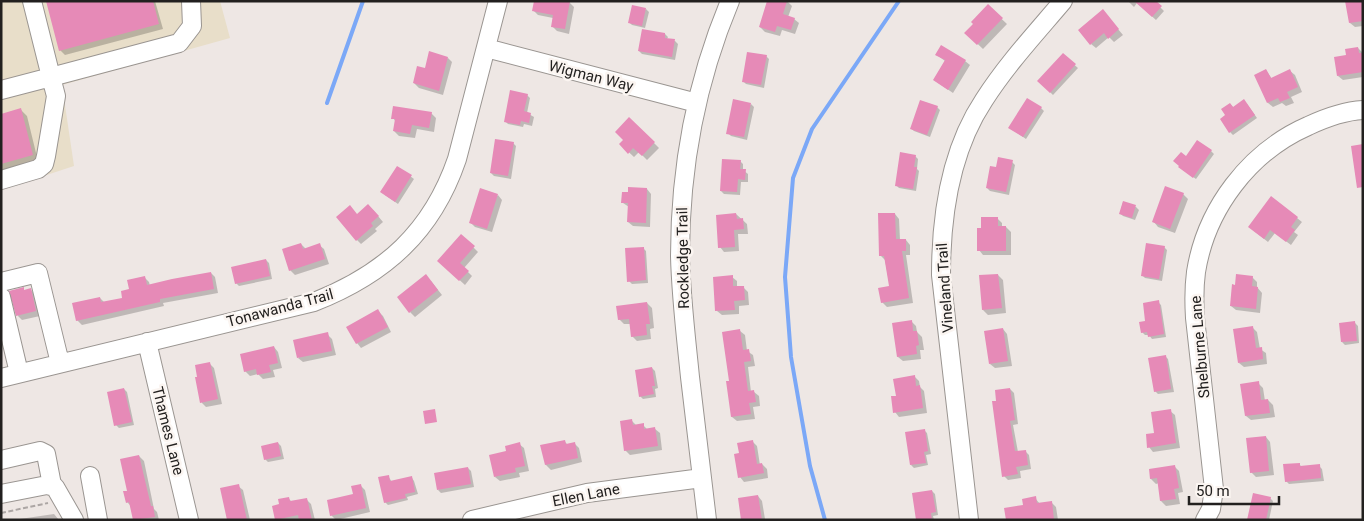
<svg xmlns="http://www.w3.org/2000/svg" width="1364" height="521" viewBox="0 0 1364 521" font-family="Roboto,sans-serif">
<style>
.commercial{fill:#e8dec9}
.shadow{fill:#0003}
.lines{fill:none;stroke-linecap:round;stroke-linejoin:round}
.stream{stroke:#7ba8f7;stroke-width:4}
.building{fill:#e68ab7}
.minor-casing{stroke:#9a9591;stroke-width:20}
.path{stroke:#aca6a4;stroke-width:2;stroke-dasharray:5 2.5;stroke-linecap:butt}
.minor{stroke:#fff;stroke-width:18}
.labels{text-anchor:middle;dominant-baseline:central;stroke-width:5;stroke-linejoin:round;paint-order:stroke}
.street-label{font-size:15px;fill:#22201f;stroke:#fbf5f1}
</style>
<rect width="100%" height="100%" fill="#eee7e4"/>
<path class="commercial" d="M1,1h219l10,37 -168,47 12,81 -73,24z"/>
<path class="shadow" d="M47,1h108l8,28 -98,26 -5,-5z
M769,1h18l5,5 -4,11 6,2 5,4 -4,11 -13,-4 -2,6 -15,-4 -5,-5z
M1128,1h26l10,10 -8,9 -19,-17 -3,4z
M1346,1h17v25l-8,1 -5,-4z
M569,2l5,5 -5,27 -12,-3 -5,-5 1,-8 -15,-3 -5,-5z
M988,6l19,18 -24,25 -17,-16z
M646,9l3,3 -4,16 -13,-3 -3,-3z
M1107,16l16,19 -9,7 -5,-5 -13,11 -5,-4z
M665,34l3,3 -1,2 8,2 3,3 -3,16 -33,-6 -3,-3z
M1358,48l5,5v24l-20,3 -5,-4 10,-20z
M937,55l28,6 5,4 -17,28 -19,-13 11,-19z
M1063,55l15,13 -25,27 -14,-14z
M766,56l3,3 -5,29 -18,-4 -3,-3z
M448,58l4,4 -9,33 -24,-7 -5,-5 11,-13z
M1266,70l6,9 18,-8 5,4 7,17 -11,5 3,6 -8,3 -4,-3 -9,4 -5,-4 -12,-28z
M527,95l3,3 -3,15 7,4 -2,9 -8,-2 -1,3 -15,-3 -3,-3z
M751,104l3,3 -7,33 -16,-4 -3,-3z
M1230,104l4,4 13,-4 10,14 -24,17 -3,-3 -3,-17z
M937,107l3,3 -10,27 -16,-6 -3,-3z
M1041,108l3,3 -18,28 -16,-11z
M21,110l6,6 11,45 -37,10v-56z
M431,113l5,5 -2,14 -17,-3 -2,9 -16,-2 -5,-5 2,-9 -3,-4z
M629,118l30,30 -12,12 -8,-8 -5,5 -14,-13 5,-4z
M513,143l3,3 -5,33 -17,-3 -3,-3z
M1211,151l3,3 -18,25 -13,-9 3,-12z
M915,156l3,3 -1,10 2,2 -3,20 -17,-3 -3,-3z
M740,161l3,3v6l5,4v8h-7l-1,13 -16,-1 -3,-3z
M1012,162l3,3 -6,30 -19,-4 -3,-3 10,-20z
M398,167l16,12 -16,25 -13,-9z
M647,189l4,5 -1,33 -17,-1 -5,-4 1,-15 -6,-4z
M1183,194l5,5 -13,34 -17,-6 -4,-5z
M498,195l4,5 -10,32 -17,-5 -5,-5z
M1271,197l31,25 -8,10 4,3 -7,10 -16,-12 -7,9 -14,-11z
M1123,202l13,5 3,3 -4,10 -12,-4 -3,-3z
M373,210l10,12 -8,7 2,2 -16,13 -4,-4v-25z
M736,214l11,10 1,10h-10l1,17 -15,1 -4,-5z
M895,214l4,5 1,21h6l4,5v10h-4l7,48 -26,4 -5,-5 8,-15 -5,-27 -4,-4z
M997,218l5,5v4h4l5,5v23h-28l-4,-5 3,-21z
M461,235l17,17 -14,16 8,8 -7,9 -22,-20z
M301,244l5,5 13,-4 5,4 5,15 -34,11 -5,-5z
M1164,247l3,3 -5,31 -17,-3 -3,-3z
M643,248l3,3 2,32 -16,1 -3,-3z
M266,260l3,3 3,16 -33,7 -3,-3z
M211,273l4,4 3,16 -55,10 1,3 -82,19 -5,-5 23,-22 5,5 19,-4 7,-9 14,-12 4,4 1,4z
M998,275l5,5 3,33 -18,2 -5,-5z
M732,277l5,4v6h6l5,5 1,13 -10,1v8l-17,1 -5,-4z
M1252,277l5,5v5l5,6 -2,20 -24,-3 -5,-4 5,-20z
M431,281l11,14 -27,22 -5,-5z
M23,289l2,2 5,-2 5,5 5,22 -18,4 -4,-4z
M1158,302l3,3 5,32 -14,2 -3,-4h-4l-3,-3z
M647,303l5,5 2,20 -4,1 1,10 -14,2 -5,-5 -1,-12h-7l-5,-5z
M378,311l5,5 8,16 -30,16 -4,-5z
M911,321l5,5 1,6 5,5 2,13h-4l1,9 -18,2 -5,-4z
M1355,323l3,3 1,17 -14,2 -3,-3z
M1252,327l5,5 3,17 6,4 1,11 -23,3 -5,-4z
M1003,329l4,5 5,32 -17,2 -5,-4z
M740,331l5,4 2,16 6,4 2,11 -7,1 3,25h3l5,4 1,10 -7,1 2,12 -18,2 -5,-4 -2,-35z
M327,334l5,5 4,16 -33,7 -5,-4z
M274,347l4,5 4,16 -9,2 2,7 -12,2 -5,-5 -8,2 -5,-5z
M1165,356l3,3 6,33 -16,2 -3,-3z
M209,363l5,5 8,36 -16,3 -4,-4 -6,-25z
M652,368l3,3 3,17 -3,1 1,8 -13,2 -3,-3z
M914,376l5,5 1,6 4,4 3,22 -28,4 -4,-5 2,-15z
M1258,383l5,5 2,13 3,-1 5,5 2,12 -24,3 -5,-4z
M124,389l3,3 7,33 -15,3 -3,-3z
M1010,389l4,4 4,31 -5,1 5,27 7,-1 4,4 2,14 -11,2 1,7 -13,2 -4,-4 -6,-74z
M1170,411l5,4 5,33 -27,4 -4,-5z
M632,421l5,5 6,-1 5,5 7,-1 5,4 2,17 -32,5 -5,-5z
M924,430l3,3 4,21 -5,1 2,10 -14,3 -3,-3z
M1266,437l4,5 4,33 -18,2 -5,-5z
M564,441l4,4 6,-2 5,5 3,14 -31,8 -5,-5 -4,-19z
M752,441l5,5 3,19 2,-1 5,5 1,9 -24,4 -4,-5v-23z
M278,443l3,3 3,13 -16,3 -3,-3z
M519,444l5,4 5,23 -10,2 1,4 -20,4 -5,-4 13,-25z
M139,456l5,5 10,48 3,3 2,8h-24l-3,-13 -5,-5z
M1299,464l3,3 17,-1 3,3 2,12 -35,3 -3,-3z
M1175,467l4,4 4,21 -5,1 2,11 -14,2 -5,-5 -2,-18 -3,1 -5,-5 -1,-8z
M468,468l3,3 3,16 -33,6 -3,-3z
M388,476l4,6 20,-4 2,3 4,13 -11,3 1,3 -20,5 -3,-3z
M360,485l5,5 5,22 -34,8 -5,-5 24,-20z
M238,486l5,4 7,30h-22z
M932,491l3,3 3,21 -5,1 1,4h-16z
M758,496l4,5 3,18 2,1h-25z
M288,498l4,4 14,-3 5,5 4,16h-38l-3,-13 7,-2z
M1035,498l5,6 11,-2 5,5 2,13h-51z
M1270,498l3,3 -4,19h-21z
M54,514l5,6h-46z"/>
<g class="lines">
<path class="stream" d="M327,103l36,-102
M825,520l-15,-54 -19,-109 -6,-80 8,-99 19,-49 87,-128"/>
</g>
<path class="building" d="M46,1h107l6,23 -100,27z
M534,1h36l-5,28 -14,-2 2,-12 -21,-4z
M767,1h20l-4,13 12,4 -4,12 -14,-4 -2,6 -16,-5z
M1134,1h22l6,5 -10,11z
M1345,1h17l1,20 -14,2z
M988,4l15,14 -26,27 -13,-12 9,-9 -2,-2z
M632,5l14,3 -4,18 -14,-3z
M1103,9l16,20 -11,10 -4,-6 -14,12 -12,-15z
M642,29l23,4v5l10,1 -3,18 -34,-6z
M941,45l25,15 -18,30 -15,-10 12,-20 -10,-5z
M1358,47l1,6h4v19l-26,4 -3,-19 12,-2 -1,-6z
M429,51l19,6 -9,34 -26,-8 4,-17 8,2z
M747,52l20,3 -6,30 -19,-3z
M1063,53l13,11 -26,29 -13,-12z
M1266,69l5,9 19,-9 8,18 -11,5 3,6 -10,4 -2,-4 -11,5 -13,-28z
M510,90l18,4 -4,17 7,2 -2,10 -8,-2 -1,4 -16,-3z
M1027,98l15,9 -19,30 -15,-9z
M733,99l18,4 -7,34 -18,-3z
M1244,99l11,16 -26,18 -9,-14 5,-4 -4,-6 9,-6 3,4z
M920,100l18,6 -11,29 -17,-6z
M393,106l39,6 -3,16 -17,-3 -2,9 -17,-3 2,-12h-4z
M21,108l12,47 -32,9v-50z
M629,117l26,25 -13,14 -9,-8 -5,6 -9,-10 4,-4 -8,-8z
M495,139l19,3 -6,34 -18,-3z
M1197,140l15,10 -19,28 -15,-11 1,-1 -6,-5 8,-9 5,4z
M1363,144v43l-6,1 -6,-42z
M900,152l16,3 -2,12h3l-4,22 -18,-3z
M998,157l15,3 -7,32 -20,-4 4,-22 6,1z
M722,159l19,1 -1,9h6l-1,11 -7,-1 -1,13 -17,-1z
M397,166l15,9 -17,27 -15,-10z
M1165,186l19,7 -14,36 -18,-7z
M628,187l19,1 -1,35 -19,-1 1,-19h-7l1,-11h6z
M480,188l18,6 -11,35 -18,-6z
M1271,196l27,21 -7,10 4,3 -9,12 -16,-12 -6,9 -16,-12z
M1123,201l13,4 -4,13 -13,-4z
M368,204l11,12 -8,7 2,3 -17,15 -20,-24 14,-12 7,9z
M736,213l1,6 6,-1 1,11 -10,1 1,17 -17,1 -2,-33z
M878,213h17l1,26h10v12h-4l7,47 -28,5 -3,-15 11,-2 -5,-30h-5z
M981,217h17v9h8v25h-29v-23h4z
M461,234l14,12 -15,17 9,8 -10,10 -22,-20z
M301,243l2,6 17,-6 5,16 -36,12 -7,-22z
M1146,243l19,3 -6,33 -18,-3z
M644,247l2,33 -19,2 -2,-34z
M266,259l4,17 -35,8 -4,-17z
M211,272l3,17 -54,10v3l-84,19 -4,-18 28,-6 1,5 21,-4 -1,-7 8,-2 -2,-9 18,-4 2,9 25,-6z
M426,274l12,16 -29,23 -12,-16z
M998,274l4,34 -20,2 -3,-35z
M1236,274l17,2 -1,10 6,1 -2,22 -26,-3 2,-22 3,1z
M733,275v11h11l1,14 -11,1 1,9 -20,1 -2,-34z
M24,287v3l7,-2 5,23 -20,5 -7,-25z
M1159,300l5,34 -16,3 -1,-5 -6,1 -2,-11 6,-1 -2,-18z
M647,302l3,22h-4l1,11 -16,2 -2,-18 -11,1 -2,-14z
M378,309l10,18 -32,17 -10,-17z
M912,320l1,11h4l2,14 -3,1 1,8 -20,3 -5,-34z
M1355,321l2,20 -16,1 -2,-19z
M1253,326l3,22 6,-1 1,12 -25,4 -5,-34z
M1003,328l5,33 -19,3 -5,-33z
M740,329l3,21 6,-1 2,12 -7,1 4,29 6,-1 2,12 -7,1 2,11 -20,3 -5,-36h3l-7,-49z
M328,332l4,19 -35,7 -4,-18z
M274,346l4,17 -9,2 2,7 -14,3 -1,-6 -12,3 -4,-18z
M1166,355l5,34 -17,3 -6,-34z
M210,362l8,37 -18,4 -5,-26h2l-2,-12z
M652,367l3,19h-3l2,8 -15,3 -4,-27z
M915,375l1,11 4,-1 3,23 -30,5 -2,-17h5l-3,-17z
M1259,381l2,19 7,-1 2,14 -25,3 -5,-32z
M124,388l8,34 -18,4 -7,-34z
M1010,388l5,32 -5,1 5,30 11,-1 2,15 -12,2 2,7 -16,3 -10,-76h4l-1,-11z
M435,409l2,13 -12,2 -2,-13z
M1171,409l5,34 -29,5 -1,-14 8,-1 -3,-21z
M632,419l1,6 11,-2v6l11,-2 3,19 -34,5 -4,-30z
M925,429l3,22 -4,1 2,11 -16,2 -5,-33z
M1266,436l3,35 -19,2 -4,-35z
M565,440l1,4 9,-2 3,16 -33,7 -5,-20z
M753,440l4,24 5,-1 2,10 -26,5 -4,-24 5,-1 -2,-10z
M278,442l3,14 -17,4 -3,-14z
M520,442l5,24 -10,2 1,4 -22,5 -5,-22 17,-4 -1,-5z
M139,455l12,51h2l2,11 -22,3 -4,-18 -3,1 -3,-12h4l-7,-32z
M1300,463v3l20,-2 1,14 -36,4 -2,-18z
M1175,465l4,23 -5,1 2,10 -16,2 -3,-23 -7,1 -1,-10z
M468,467l3,17 -34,6 -3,-17z
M389,475l1,6 22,-5 3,16 -10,2 1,4 -22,5 -6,-26z
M239,484l8,36h-20l-7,-32z
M361,484l5,24 -36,8 -3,-16 26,-6 -2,-8z
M932,490l4,22 -5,1 1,7h-16l-4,-27z
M1253,493l18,4 -5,23h-19z
M758,495l4,25h-21l-3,-22z
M1036,496l1,7 15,-2 2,19h-48l-2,-12 19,-3 -1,-6z
M289,497l1,4 17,-3 5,22h-13l-1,-5 -23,5 -3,-14 7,-2 -1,-5z"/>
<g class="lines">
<defs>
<path id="minor" d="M32,1l19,76 128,-34 13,-17 -1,-25
M486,48l211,55
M1,90l50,-13 5,19 -10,60 -2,8 -6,5 -37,11
M1,282l37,-9 22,90
M1,297l18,76
M147,342l42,178
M1,378l313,-76c71,-28 118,-70 143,-143l41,-158
M1,460l39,-9 6,3 6,31
M90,476l8,44
M1,494l46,-9 8,2 19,33
M472,520l115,-27 115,-15
M707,520c-6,-48 -11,-96 -17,-143 -4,-40 -9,-80 -10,-121 0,-87 16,-174 50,-255
M969,520l-28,-245c0,-61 9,-124 43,-175 23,-36 52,-67 79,-99
M1205,520l6,-11 3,-20 -19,-171c-1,-16 -1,-31 1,-46 10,-63 53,-120 112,-146 17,-8 36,-15 55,-16"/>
</defs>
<use href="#minor" class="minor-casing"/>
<path class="path" d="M1,513l47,-10"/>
<use href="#minor" class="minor"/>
</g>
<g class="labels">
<g class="street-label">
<text transform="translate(591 76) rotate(14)">Wigman Way</text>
<text transform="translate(683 258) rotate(-91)">Rockledge Trail</text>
<text transform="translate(945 288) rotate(-94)">Vineland Trail</text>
<text transform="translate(280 308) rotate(-15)">Tonawanda Trail</text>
<text transform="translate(1200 347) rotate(-95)">Shelburne Lane</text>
<text transform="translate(168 431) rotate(76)">Thames Lane</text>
<text transform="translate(586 495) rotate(-11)">Ellen Lane</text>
</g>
</g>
<rect width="1364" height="521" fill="none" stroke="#22201f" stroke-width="5"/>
<path d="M1189 496v8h90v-8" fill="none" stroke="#22201f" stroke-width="2.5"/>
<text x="1196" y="496" font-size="15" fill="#22201f" stroke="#fbf5f1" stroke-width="4" paint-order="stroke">50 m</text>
</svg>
